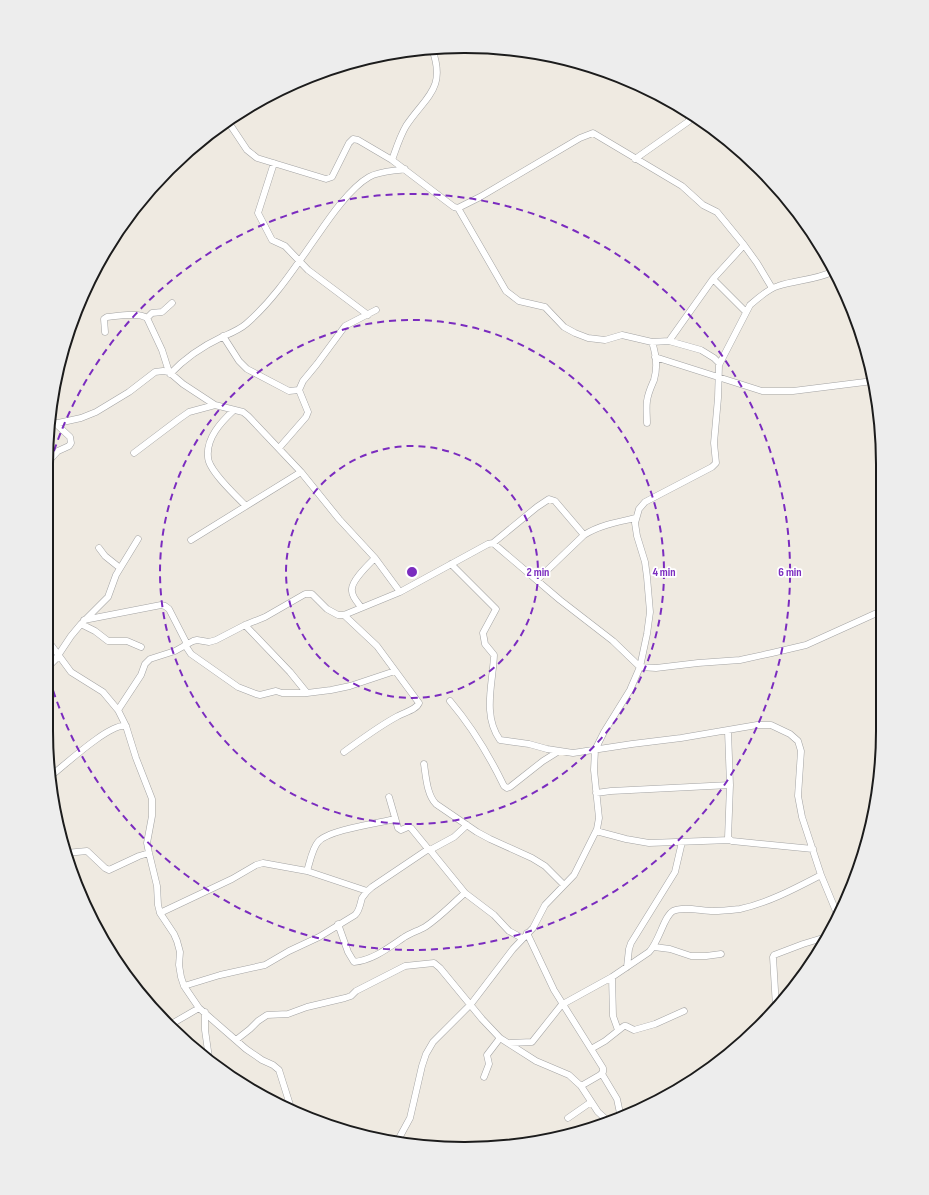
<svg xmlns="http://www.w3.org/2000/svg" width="929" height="1195" viewBox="0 0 929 1195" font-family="'Sofia Sans Condensed',sans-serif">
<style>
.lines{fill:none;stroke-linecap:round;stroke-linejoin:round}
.street-casing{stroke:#a3a3a3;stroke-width:7}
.street{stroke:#fff;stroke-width:6}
.ring{fill:none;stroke:#7b2cbf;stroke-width:2;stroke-dasharray:7 5}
.rim{fill:none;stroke:#1c1c1c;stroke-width:2}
.centre{fill:#7b2cbf;stroke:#fff;stroke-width:2}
.ring-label{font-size:12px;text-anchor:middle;font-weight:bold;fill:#7b2cbf;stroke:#fff;stroke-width:3.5;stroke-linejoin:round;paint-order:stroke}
</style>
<rect width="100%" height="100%" fill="#efeae1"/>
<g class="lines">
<defs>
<path id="street" d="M227,120l20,30 10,8 69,21 6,-2 17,-34 4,-4 5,1 34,20 54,41 8,6 4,1 22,-11 100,-59 13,-5 89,53 21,19 14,7 27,33 13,18 15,25
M635,159l54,-38v-5l2,-3
M392,160c4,-11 8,-24 14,-34 19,-29 41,-37 26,-77
M274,163l-16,50 14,27 13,6 23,24 60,45
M458,208l48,83 13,10 26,6 19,20 11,6 13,5 17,2 17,-5 30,7 17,-1 32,9 13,8 5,5
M713,279l33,33
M147,318l5,-5 10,-1 10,-9
M105,332l-1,-13 3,-2c10,-1 32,-5 40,1l15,32 7,22
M223,336l16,25 8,8 42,22 10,-1
M669,341l44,-62 31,-34
M655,357l107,34h31l80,-10
M170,374c15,-16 33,-28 52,-37 9,-4 17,-7 24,-13 29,-25 49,-57 71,-88 13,-19 33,-48 52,-59 10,-6 25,-6 36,-8
M234,410c-13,12 -28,28 -26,47 0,13 28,39 38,49
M647,423c0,-7 -1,-15 0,-22 1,-8 4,-14 7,-21 4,-13 2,-26 -2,-38
M49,425l32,-7 15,-6 33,-20 26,-20 8,-1 6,1 14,12 32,21 28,7 5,4 53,56 38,47 36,39 25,34
M279,448l27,-31 2,-5 -9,-22 4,-9 14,-17 28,-38 31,-16
M134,453l45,-34 10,-7 26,-7
M47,463l11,-12 11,-5 2,-3 -1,-6 -15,-14
M191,540l110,-68
M493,543l44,-36 12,-8 6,2 29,34
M99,548l6,8 15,12
M451,564l45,45 -13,24 2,11 9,11c-1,28 -12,60 6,85l29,4 18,5 26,4 59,-9 49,-6 76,-13h14l19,9 8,7 3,10 -3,45 4,21 19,58 17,41
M537,580l47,-45c16,-10 34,-13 52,-17
M361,607c-3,-4 -9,-10 -9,-16 -2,-9 16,-26 23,-33
M344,615l33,31 42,57c-3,7 -14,9 -21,13 -19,10 -36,23 -54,36
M84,620l77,-15 4,1 4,3 18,35
M81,624l14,7 13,10h19l14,6
M245,625l45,47 17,21
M46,638l25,34 32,20 15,18 8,16 10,32 16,41v17l-5,27 2,10 8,33 1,19 2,8 14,21 3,7 3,11 -1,13 2,12 3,9 15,22 47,41 16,11 11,5 6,5 12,38
M185,645l6,9 47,33 18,7 4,1 16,-4 6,2h25l24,-3 19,-4 45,-15
M46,669l9,-9 16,-24 10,-12 27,-27 8,-22 22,-36
M450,701c22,26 39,54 54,85l3,2 3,-1 33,-26 16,-10
M118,710l23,-35 4,-11 5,-5 25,-8 18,-10 4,-1 12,2 7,-2 29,-15 20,-8 40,-23h7l15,15 11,6h6l56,-23 88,-48 5,-1 67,57 53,41 27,26 16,1 42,-5 42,-3 32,-7 34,-8 73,-33
M728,731l2,54 -2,53 4,3 81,8
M424,764c2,13 3,31 12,40l41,28 13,7 42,19 13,8 19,19
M52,775c14,-11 58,-52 74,-49
M596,793l15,-2 119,-6
M389,797l9,31 3,2 7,-3 3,1 18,22
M596,831l30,8 23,4 81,-3
M430,850l24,-13 13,-12
M66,853l21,-2 18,17 4,2 30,-14 10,-3
M307,871c3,-9 5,-22 11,-29 10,-12 61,-19 77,-23
M160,913l72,-34 24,-14 7,-2 44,8 60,20
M338,924l10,28 6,10c19,-2 34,-14 49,-24 7,-5 15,-7 22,-11 15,-10 27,-23 40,-34
M527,933l27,57 49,78v4l-3,3 -19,11
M654,947l16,2 21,7h15l15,-2
M627,967l2,-18 2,-6 44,-71 7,-30
M612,977l1,39 5,14
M184,986l36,-11 45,-10 24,-14 30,-14 36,-22c5,-5 5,-11 7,-17 3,-5 6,-8 10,-11l55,-37h3l35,43 29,22 15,16 13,7
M563,1004l49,-27 37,-25c10,-10 15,-36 24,-41 10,-5 29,0 40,0 8,0 18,-1 27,-2 28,-6 56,-21 81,-34
M776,1007l-3,-50 1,-2 29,-11 23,-7
M205,1012v18l4,28
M168,1026l31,-18
M236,1040l14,-11 8,-8 9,-6 21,-1 19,-7 38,-9 6,-2 5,-5 49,-25 29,-3 6,5 42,51 18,19 36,23 33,14 12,11 17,26 11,10
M510,1043l22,-1 31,-39
M591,1049l14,-8 19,-15h2l8,4 21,-6 29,-13
M602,1074l15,25 4,19
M484,1077l5,-13 -2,-9 13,-17
M568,1118l23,-16
M398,1140l12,-22 12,-52 4,-12 7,-12 38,-38 42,-55 20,-21 12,-23 29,-30 23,-46 2,-11 -5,-48 1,-20 9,-18 26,-42 10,-23 7,-33 3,-22 -3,-35 -2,-15 -8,-26 -2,-13 4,-14 6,-7 67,-35 4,-4 -2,-20 4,-45 1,-33 31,-60c8,-7 18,-16 28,-19 18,-6 37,-6 54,-14"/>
</defs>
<use href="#street" class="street-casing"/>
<use href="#street" class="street"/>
</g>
<g class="ring">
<circle cx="412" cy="572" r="126"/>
<circle cx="412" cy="572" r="252"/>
<path d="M47 474A378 378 0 1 1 47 670"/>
</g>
<path d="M0 0H929V1195H0ZM464 53H465A411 411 0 0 1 876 464V731A411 411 0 0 1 465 1142H464A411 411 0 0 1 53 731V464A411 411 0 0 1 464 53Z" fill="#ededed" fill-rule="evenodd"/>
<path class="rim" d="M464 53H465A411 411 0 0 1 876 464V731A411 411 0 0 1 465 1142H464A411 411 0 0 1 53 731V464A411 411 0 0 1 464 53Z"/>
<circle cx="412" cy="572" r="6" class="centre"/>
<g class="ring-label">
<text x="538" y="576">2 min</text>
<text x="664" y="576">4 min</text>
<text x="790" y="576">6 min</text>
</g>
</svg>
